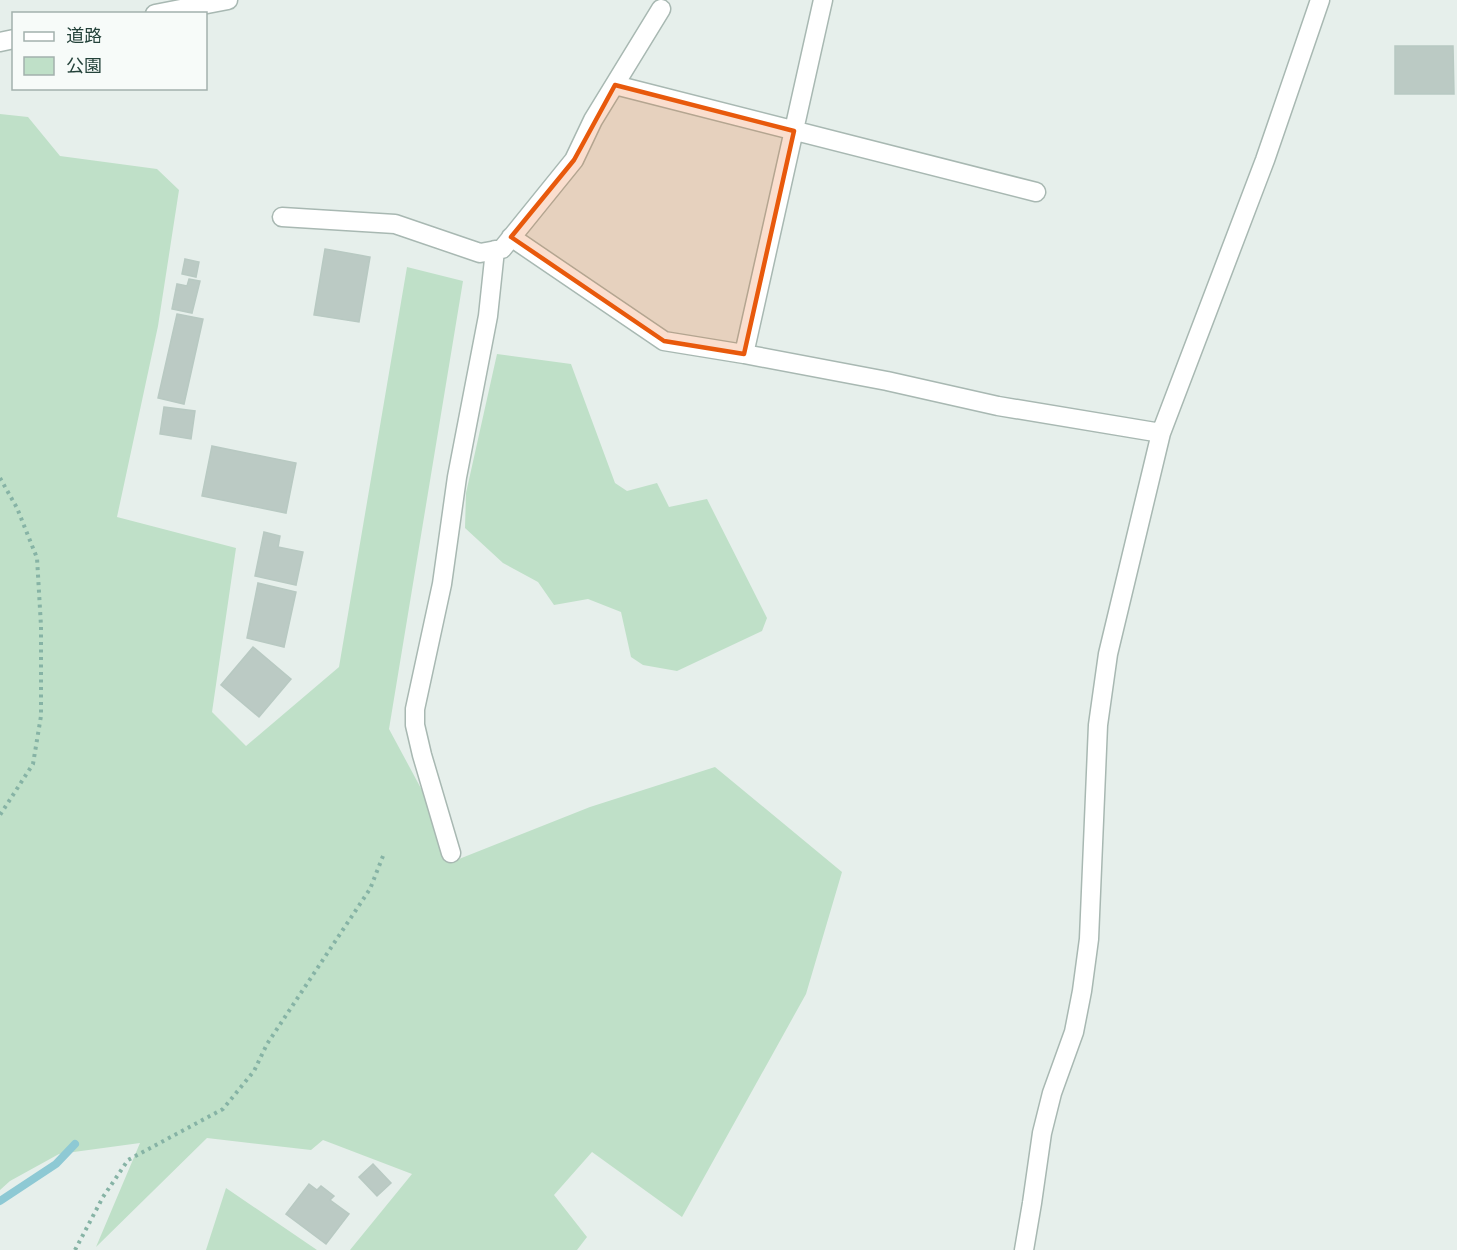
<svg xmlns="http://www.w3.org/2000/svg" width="1457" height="1250" viewBox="0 0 1457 1250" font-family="Cabin,'Noto Sans JP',sans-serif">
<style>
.green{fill:#bfe0c8}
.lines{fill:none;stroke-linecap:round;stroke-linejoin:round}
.stream{stroke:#8ec9d4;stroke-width:8}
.building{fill:#bbcac4;stroke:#b8c9c2;stroke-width:1.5}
.minor-casing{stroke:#a8b8b2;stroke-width:21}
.path{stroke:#86b3a5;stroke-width:4;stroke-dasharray:3 4.5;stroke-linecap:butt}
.minor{stroke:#fff;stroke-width:18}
.marked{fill:#e8590c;fill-opacity:0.2;stroke:#e8590c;stroke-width:4.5;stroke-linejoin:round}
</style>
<rect width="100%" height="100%" fill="#e6efeb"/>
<path class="green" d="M0,114l28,3 32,39 97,13 22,21 -21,136 -41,191 119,31 -24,164 34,34 93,-79 68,-400 56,14 -74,448 70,130 131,-52 125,-40 127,105 -36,122 -124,223 -90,-65 -38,43 33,42 -10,13h-227l62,-76 -89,-34 -12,10 -104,-12 -111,109 44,-104 -81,11 -49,27 -10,9z
M497,354l74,10 44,119 12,8 30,-8 12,24 38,-8 60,119 -5,13 -85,40 -34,-6 -12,-8 -10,-45 -33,-13 -34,6 -16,-23 -35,-19 -38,-35 1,-35z
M226,1188l91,62h-111z"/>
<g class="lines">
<path class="stream" d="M0,1201l56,-37 19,-20"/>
</g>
<path class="building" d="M1395,46h58l1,48h-59z
M325,249l45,8 -11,65 -45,-7z
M185,259l14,3 -3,15 -14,-3z
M189,279l11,2 -8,32 -20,-4 5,-25 10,2z
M177,314l26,5 -19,85 -26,-6z
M164,407l31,4 -4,28 -31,-5z
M212,446l84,17 -10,50 -84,-17z
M264,532l16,4 -2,11 25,5 -7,33 -41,-9z
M258,583l38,9 -12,55 -37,-9z
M253,647l38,32 -32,38 -38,-32z
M373,1164l18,19 -14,13 -18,-19z
M309,1184l8,6 4,-4 13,10 -4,4 19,14 -23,30 -40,-30z"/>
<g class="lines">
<defs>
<path id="minor" d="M823,0l-79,354 143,27 111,25 163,27 -53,221 -10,71 -9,214 -7,52 -8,41 -22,61 -10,40 -10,70 -8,47
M155,14l73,-14
M0,42l14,-3
M615,85l421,107
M282,217l113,7 85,29 22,-4 72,-89 19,-40 68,-111
M511,237l153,104 80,13
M1161,433l104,-273 55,-160
M451,853l-29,-98 -7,-30v-16l27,-125 15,-107 31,-161 7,-66"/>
</defs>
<use href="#minor" class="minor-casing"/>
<path class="path" d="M0,478l17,30 20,50 4,68v90l-8,48 -33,51
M75,1250l28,-53 25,-37 95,-51 31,-38 13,-27 103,-155 13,-33"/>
<use href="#minor" class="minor"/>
</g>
<path class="marked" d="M615,85l179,46 -50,223 -80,-13 -153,-104 63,-77z"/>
<rect x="12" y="12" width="195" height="78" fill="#f7fbf9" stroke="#a3b1ad" stroke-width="1.5"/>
<rect x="24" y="32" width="30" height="9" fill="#ffffff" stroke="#a3b1ad" stroke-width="1.5"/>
<text x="66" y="42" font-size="18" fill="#24423a">道路</text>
<rect x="24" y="57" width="30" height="18" fill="#bfe0c8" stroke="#a3b1ad" stroke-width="1.5"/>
<text x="66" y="72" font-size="18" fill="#24423a">公園</text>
</svg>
